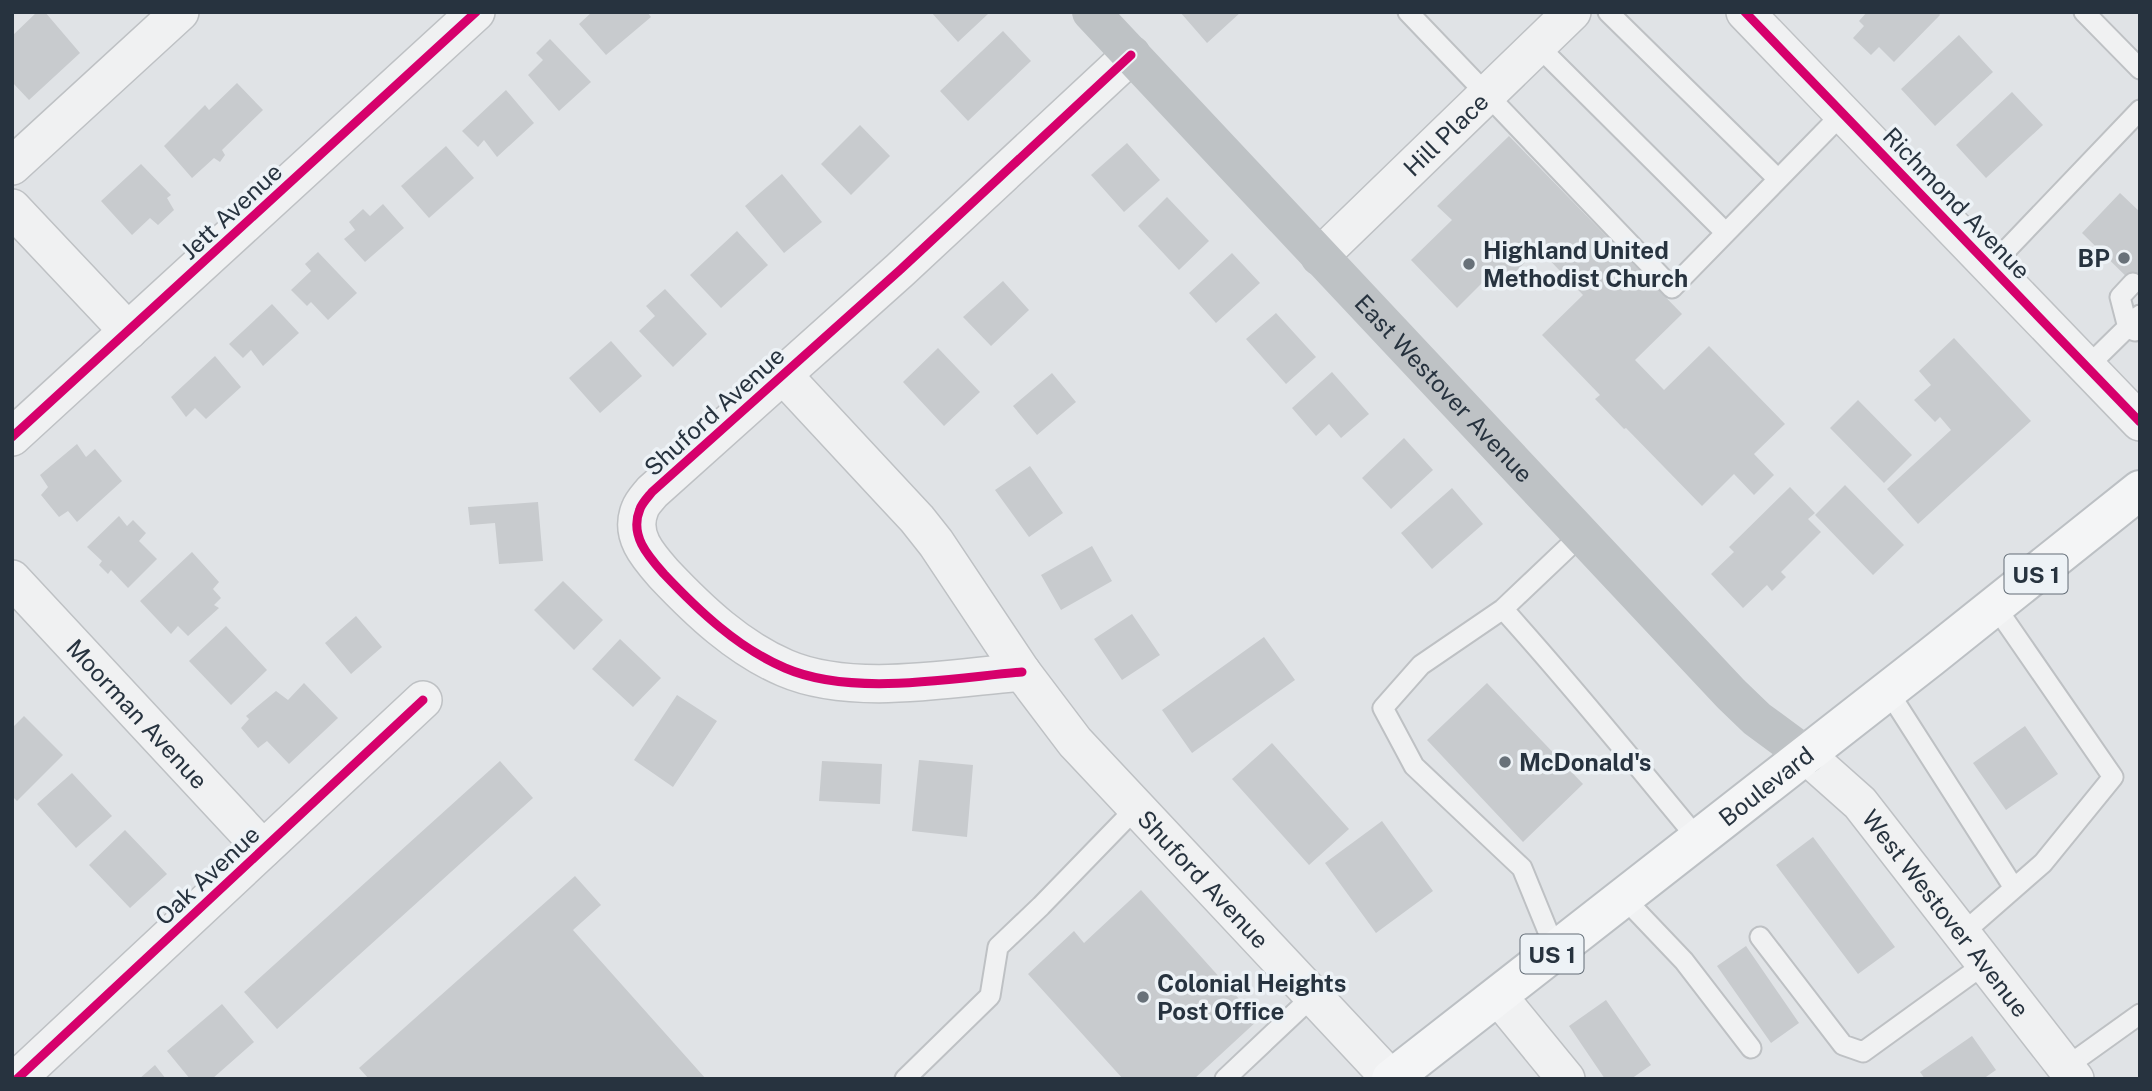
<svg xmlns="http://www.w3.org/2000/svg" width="2152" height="1091" viewBox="0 0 2152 1091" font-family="'Public Sans',sans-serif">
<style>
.building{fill:#c8cbce}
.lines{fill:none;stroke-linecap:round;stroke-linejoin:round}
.service-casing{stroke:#bec1c4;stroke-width:23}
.minor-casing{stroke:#bec1c4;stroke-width:40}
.primary-casing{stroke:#bcc0c4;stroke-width:42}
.service{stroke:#f0f1f2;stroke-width:19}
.minor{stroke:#f0f1f2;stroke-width:37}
.secondary{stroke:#bec2c5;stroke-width:38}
.primary{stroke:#f4f5f6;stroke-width:38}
.cycleway-casing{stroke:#edf2f6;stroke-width:13}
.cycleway{stroke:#d6006c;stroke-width:9}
.poi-dot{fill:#687179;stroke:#edf2f6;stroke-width:2.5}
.labels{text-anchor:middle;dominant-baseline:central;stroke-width:7;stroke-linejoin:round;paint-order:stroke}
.shield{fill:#edf2f6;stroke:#626c76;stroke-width:2}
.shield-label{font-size:23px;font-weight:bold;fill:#27333f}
.street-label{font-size:24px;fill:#27333f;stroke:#edf2f6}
.poi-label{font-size:24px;font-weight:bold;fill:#27333f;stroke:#edf2f6;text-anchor:start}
</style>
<rect width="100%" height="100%" fill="#e0e3e6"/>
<path class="building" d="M37,12h8l35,41 -51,47 -17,-18v-46z
M592,12h55l4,5 -45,38 -27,-31z
M931,12h55l2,2 -30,28z
M1180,12h61l-34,31z
M1867,12h71l2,3 -46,47 -15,-15 -8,8 -18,-17 11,-12 -5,-5z
M1003,31l28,30 -63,60 -28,-30z
M1959,35l34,37 -58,54 -34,-37z
M550,39l41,43 -32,29 -31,-36 15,-15 -7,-7z
M237,83l26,27 -41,40 3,5 -5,7 -6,-4 -22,20 -28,-32 41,-41 4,5z
M506,90l28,33 -37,34 -13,-17 -6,7 -16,-16z
M2012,92l31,33 -57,53 -30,-33z
M860,125l30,31 -39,39 -30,-31z
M1509,136l173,178 -47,46 29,30 45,-44 76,78 -31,30 20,21 -20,20 -20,-21 -32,32 -76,-78 -2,1 -29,-30 5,-4 -58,-60 41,-40 -44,-46 -31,30 -11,-11 -40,40 -46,-48 41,-40 -15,-14z
M1127,143l33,37 -36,32 -33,-37z
M446,146l28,32 -45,40 -28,-32z
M141,164l30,31 -4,3 7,12 -16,15 -8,-7 -18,17 -31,-34z
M782,174l40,48 -38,31 -39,-47z
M2120,193l20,19v78l-58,-57z
M1167,197l42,44 -30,29 -41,-44z
M383,204l21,24 -39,34 -21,-23 11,-9 -6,-8 14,-13 7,7z
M737,231l31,34 -47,43 -31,-33z
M318,252l39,41 -29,27 -17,-18 -4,4 -16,-16 20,-19 -6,-7z
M1232,253l28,30 -44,40 -27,-30z
M1003,281l26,29 -38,36 -28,-29z
M665,289l42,45 -34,33 -34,-36 16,-15 -9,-10z
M272,304l27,29 -36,33 -12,-16 -8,8 -14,-14z
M1276,313l40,44 -30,27 -40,-45z
M1954,338l77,83 -113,103 -31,-35 64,-59 -11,-13 -5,5 -21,-22 17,-15 -12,-14z
M611,341l31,35 -42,37 -31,-35z
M938,348l42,44 -36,34 -41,-44z
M215,356l26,31 -35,32 -11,-11 -9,9 -15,-20z
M1332,372l37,42 -28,24 -12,-14 -13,12 -24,-28z
M1052,373l24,29 -39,33 -24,-29z
M1858,400l54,55 -28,28 -54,-55z
M1404,438l29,32 -42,39 -29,-31z
M77,444l9,13 9,-8 27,32 -45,41 -9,-11 -9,6 -18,-22 7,-8 -8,-12z
M1030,466l33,47 -34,24 -34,-47z
M1845,485l59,60 -31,30 -58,-60z
M1790,487l25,26 -7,6 13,13 -40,40 5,5 -14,14 -5,-6 -24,23 -32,-34 23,-22 -5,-5z
M1452,488l31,36 -51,45 -31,-36z
M538,502l5,59 -44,3 -4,-41 -25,2 -2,-18z
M119,516l8,10 6,-6 13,13 -7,8 18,18 -29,29 -17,-18 -3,4 -9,-9 3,-4 -15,-14z
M1092,546l20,35 -51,29 -20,-35z
M192,552l27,30 -6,7 8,9 -7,7 5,3 -31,28 -10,-10 -7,8 -31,-33z
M563,581l40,39 -29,30 -40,-40z
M1132,614l28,41 -38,25 -28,-41z
M356,616l26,31 -31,27 -26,-31z
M226,626l41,44 -36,35 -42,-44z
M1264,637l31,43 -103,73 -30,-43z
M620,639l41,39 -28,29 -41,-38z
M304,683l34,35 -49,46 -22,-23 -9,7 -17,-20 8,-9 -3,-3 30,-25 12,9z
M1487,683l96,101 -60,58 -96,-102z
M677,695l40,26 -44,66 -39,-27z
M24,716l39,39 -46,46 -5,-5v-68z
M2025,726l33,48 -52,36 -33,-47z
M1272,743l77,86 -40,36 -77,-86z
M919,760l54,5 -6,72 -55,-6z
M500,761l33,37 -256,231 -33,-37z
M822,761l60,3 -2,40 -61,-3z
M72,773l40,43 -36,32 -39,-44z
M1382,821l51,70 -57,42 -51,-70z
M125,830l42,44 -37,34 -41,-43z
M1813,837l82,110 -37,27 -82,-109z
M575,876l26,29 -28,25 133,149h-337l-10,-11z
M1141,890l117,130 -64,59h-71l-95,-105 46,-43 10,12z
M1746,946l53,77 -28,20 -54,-77z
M1606,1000l45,65 -20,14h-26l-36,-53z
M222,1004l32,38 -42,37h-22l-23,-28z
M1972,1036l24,34 -13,9h-58l-5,-7z
M155,1065l11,14h-27z"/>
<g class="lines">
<defs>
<path id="service" d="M1408,12l264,276 171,-175
M1608,12l170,167
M2084,12l56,57
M1538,46l187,186
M1991,266l149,-156
M2133,283l-13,14 8,31 7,3
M2087,367l53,-52
M1503,609c68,75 131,153 195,230
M1888,691l126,197
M1624,898l60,63 67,87
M1963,933l80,-70 70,-86 -118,-171
M1760,937l83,108 20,7 123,-89
M1556,951l-34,-83 -108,-102 -31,-58 38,-43 82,-56 78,-74
M2066,1067l74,-53
M905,1079l85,-83 8,-49 43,-41 96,-99
M1225,1079l89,-84"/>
<g id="minor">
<path d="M1745,12l395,410"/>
<path d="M12,166l168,-154"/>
<path d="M12,208l116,123"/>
<path id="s1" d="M1320,256l252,-244"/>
<path id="s2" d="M783,375l134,144 19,24 86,129 53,70 316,337"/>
<path d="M12,437l464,-425"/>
<path id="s3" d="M12,579l251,270"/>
<path d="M1022,672c-71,6 -170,25 -237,-4 -47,-20 -86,-57 -121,-94 -16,-18 -35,-39 -24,-65 2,-6 8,-12 12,-17l248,-222 231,-215"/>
<path id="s4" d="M1806,755l54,48 215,276"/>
<path d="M1498,996l68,83"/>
<path d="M17,1079l406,-379"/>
</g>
<g id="primary">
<path id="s6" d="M1391,1079l540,-422 209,-167"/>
</g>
</defs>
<use href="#service" class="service-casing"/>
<use href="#minor" class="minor-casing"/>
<use href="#primary" class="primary-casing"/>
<use href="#service" class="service"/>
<use href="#minor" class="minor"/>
<path class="secondary" id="s5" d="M1091,12l640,682 26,25 49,36"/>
<use href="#primary" class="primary"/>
<defs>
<path id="cycleway" d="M1745,12l395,410
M12,437l464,-425
M1022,672c-71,6 -170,25 -237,-4 -47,-20 -86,-57 -121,-94 -16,-18 -35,-39 -24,-65 2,-6 8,-12 12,-17l248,-222 231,-215
M17,1079l406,-379"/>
</defs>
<use href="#cycleway" class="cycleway-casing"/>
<use href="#cycleway" class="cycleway"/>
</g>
<g class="poi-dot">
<circle cx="2124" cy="258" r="7"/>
<circle cx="1469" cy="264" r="7"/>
<circle cx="1505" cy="762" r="7"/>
<circle cx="1143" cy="997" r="7"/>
</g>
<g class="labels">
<g class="shield">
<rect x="2004.5" y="554.5" width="63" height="39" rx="5"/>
<rect x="1520.5" y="934.5" width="63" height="39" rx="5"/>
</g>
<g class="shield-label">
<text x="2036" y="574">US 1</text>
<text x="1552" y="954">US 1</text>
</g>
<g class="street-label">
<text stroke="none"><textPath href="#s1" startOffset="175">Hill Place</textPath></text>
<text transform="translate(1957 203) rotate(46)">Richmond Avenue</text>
<text transform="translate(231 211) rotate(-43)">Jett Avenue</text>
<text stroke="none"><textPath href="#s5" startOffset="516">East Westover Avenue</textPath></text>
<text transform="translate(714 411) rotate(-42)">Shuford Avenue</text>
<text stroke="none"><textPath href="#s3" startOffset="184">Moorman Avenue</textPath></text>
<text stroke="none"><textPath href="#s6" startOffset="476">Boulevard</textPath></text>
<text transform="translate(207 875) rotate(-43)">Oak Avenue</text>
<text stroke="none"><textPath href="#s2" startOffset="658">Shuford Avenue</textPath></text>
<text stroke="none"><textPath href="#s4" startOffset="212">West Westover Avenue</textPath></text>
</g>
<g class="poi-label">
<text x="1483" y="250">Highland United<tspan x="1483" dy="28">Methodist Church</tspan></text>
<text x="2110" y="258" text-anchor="end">BP</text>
<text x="1519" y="762">McDonald's</text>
<text x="1157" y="983">Colonial Heights<tspan x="1157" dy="28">Post Office</tspan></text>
</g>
</g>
<rect width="2152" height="1091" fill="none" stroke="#27333f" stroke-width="28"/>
</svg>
